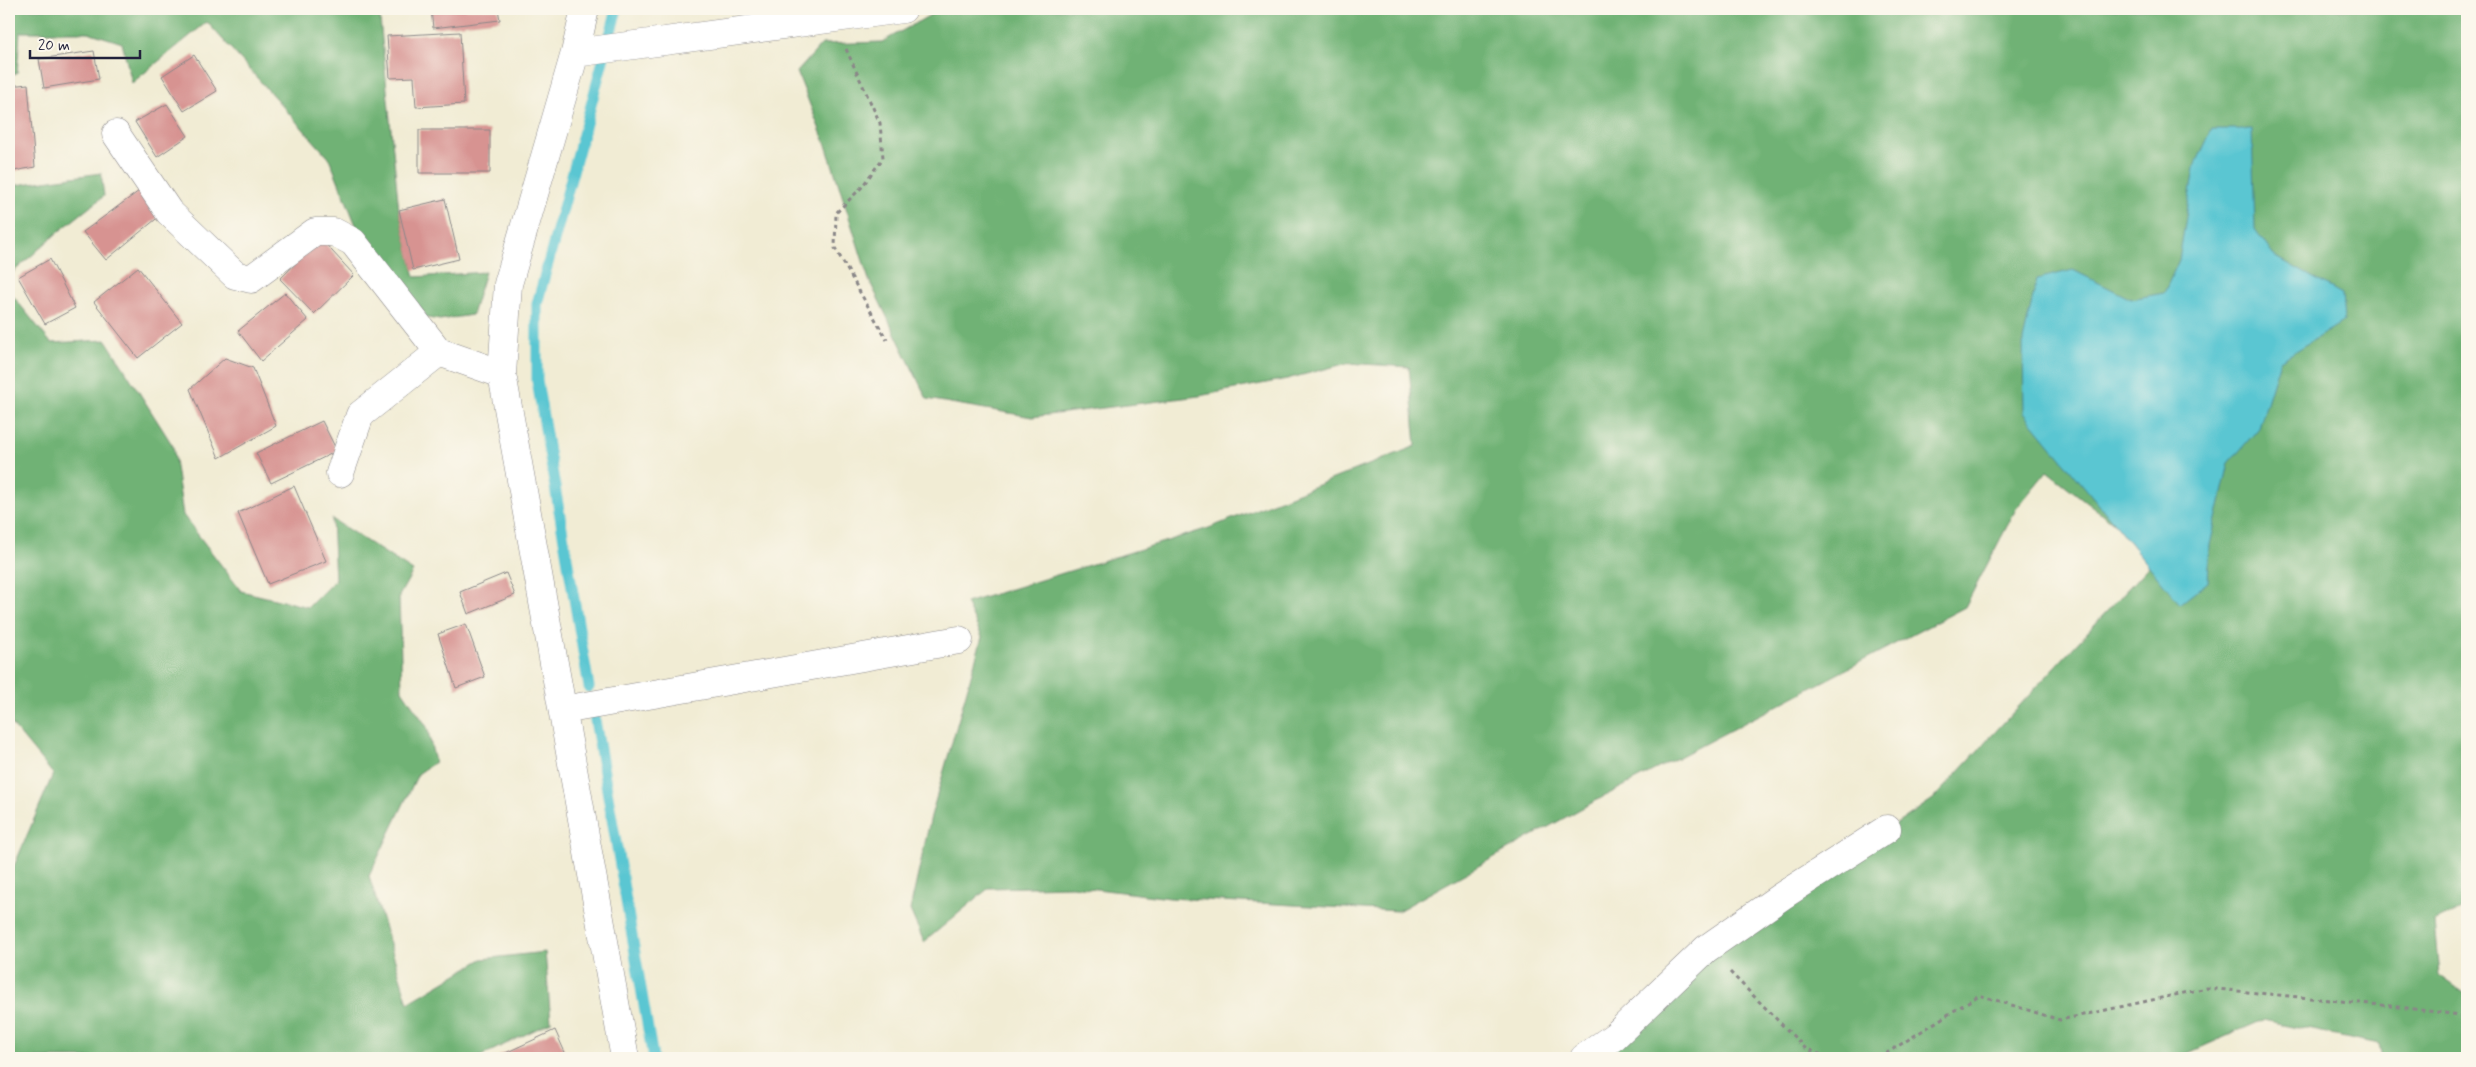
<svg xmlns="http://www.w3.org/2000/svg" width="2476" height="1067" viewBox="0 0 2476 1067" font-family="Mynerve,sans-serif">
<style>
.forest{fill:#70b275;stroke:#496a58}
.water{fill:#5ac6d2;stroke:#3e7486}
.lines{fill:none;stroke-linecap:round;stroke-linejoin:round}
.stream{stroke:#5ac6d2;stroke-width:11}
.building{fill:#d79391}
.minor-casing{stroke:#8a8788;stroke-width:29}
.path{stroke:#8a8788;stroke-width:3;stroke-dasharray:4 4;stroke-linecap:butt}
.minor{stroke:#fff;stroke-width:28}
</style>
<rect width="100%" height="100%" fill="#fbf7ec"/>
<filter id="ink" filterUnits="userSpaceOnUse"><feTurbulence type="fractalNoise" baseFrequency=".02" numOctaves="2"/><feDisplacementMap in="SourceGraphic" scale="10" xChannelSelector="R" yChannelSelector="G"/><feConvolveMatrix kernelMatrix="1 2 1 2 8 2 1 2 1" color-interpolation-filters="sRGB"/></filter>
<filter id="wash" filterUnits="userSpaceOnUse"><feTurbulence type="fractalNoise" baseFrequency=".0096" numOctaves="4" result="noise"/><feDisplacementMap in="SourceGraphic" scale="20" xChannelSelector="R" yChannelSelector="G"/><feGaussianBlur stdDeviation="1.12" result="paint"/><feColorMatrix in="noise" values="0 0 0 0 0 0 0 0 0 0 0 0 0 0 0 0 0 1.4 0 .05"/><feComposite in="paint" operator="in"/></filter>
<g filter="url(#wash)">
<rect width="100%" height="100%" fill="#f1ecd4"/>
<path class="forest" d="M9,9h375l-4,10 19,191 16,67 70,-5 -13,43 -32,5 -26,-4 -42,-51 -43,-107 -122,-136 -75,61 -10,-40 -34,-11h-68l-3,41 -8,2z
M941,9h1526v897l-33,16 5,53 28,20v63h-85l-3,-14 -116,-24 -86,38h-594l108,-94 242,-165 224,-242 -110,-86 -31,38 -51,98 -381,200 -186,104 -228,-13 -98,-12 -83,2 -65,54 -14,-32 21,-94 51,-179 -16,-34 243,-75 207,-82 -7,-79 -61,-4 -61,16 -88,17 -167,21 -105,-18 -58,-119 -42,-132 -30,-76 25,-28 60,-2z
M101,173l3,23 -47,37 -48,43v-90z
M9,291l42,52 55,-3 67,106 10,69 58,76 67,16 27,-27 -3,-61 81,52 -14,25 3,94 25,37 8,35 -17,12 -49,102 39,127 74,-44 63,-7 6,70 -74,36h-466l-2,-12v-168l44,-104 -44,-53z"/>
<path class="water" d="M2212,129h40l3,100 18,26 69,39 2,27 -64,40 -21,67 -30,35 -19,82 -2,37 -28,22 -156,-191 -1,-73 14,-61 36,-9 58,29 33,-6 15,-33 15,-92z"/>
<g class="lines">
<path class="stream" d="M589,687l-52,-306v-77l80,-295
M594,714l59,344"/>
</g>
<g id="blocks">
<path class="building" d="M431,9h67l2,11 -67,8z
M460,32l4,72 -48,3 -2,-30 -24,1 -3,-42z
M94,51l5,28 -55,9 -5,-29z
M194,55l23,36 -33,20 -22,-35z
M28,84l7,83 -26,5v-86z
M167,104l21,32 -31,21 -22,-35z
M419,130h71v43h-71z
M139,191l22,24 -55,45 -23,-28z
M445,199l14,60 -46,11 -14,-60z
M321,239l33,36 -40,39 -34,-35z
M50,259l25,49 -30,16 -27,-47z
M138,267l44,56 -44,35 -44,-56z
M285,293l23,27 -47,41 -23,-30z
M225,358l28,10 23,58 -57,32 -29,-69z
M322,421l15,30 -66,32 -15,-30z
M294,486l32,75 -58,23 -30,-71z
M506,573l9,22 -47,19 -8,-22z
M466,624l19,53 -29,11 -18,-54z
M555,1030l12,27 -66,1 -2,-2z"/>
</g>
</g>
<g filter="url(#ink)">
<use href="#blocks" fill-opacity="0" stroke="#8a8788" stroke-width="1"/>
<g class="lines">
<defs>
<path id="minor" d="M585,9l-10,44 -67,231 -6,90 123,684
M575,53l328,-44
M116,134l53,78 66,63 16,4 64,-47h19l19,10 86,110 63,22
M340,473l20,-58 79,-63
M563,710l396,-70
M1584,1058l31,-22 91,-87 76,-53 105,-67"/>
</defs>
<use href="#minor" class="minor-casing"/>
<path class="path" d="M846,49l34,74 3,35 -22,30 -25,25 -1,35 52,92
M1730,972l75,76 24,10
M1879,1058l100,-63 81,25 147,-32 184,18 76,10"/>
<use href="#minor" class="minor"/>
</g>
</g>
<rect width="2476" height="1067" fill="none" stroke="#fbf7ec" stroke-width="30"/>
<path d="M30 50v8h110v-8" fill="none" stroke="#22223b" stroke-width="2.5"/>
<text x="38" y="50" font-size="15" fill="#22223b" stroke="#fbf7ec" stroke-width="4" paint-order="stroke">20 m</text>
</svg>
